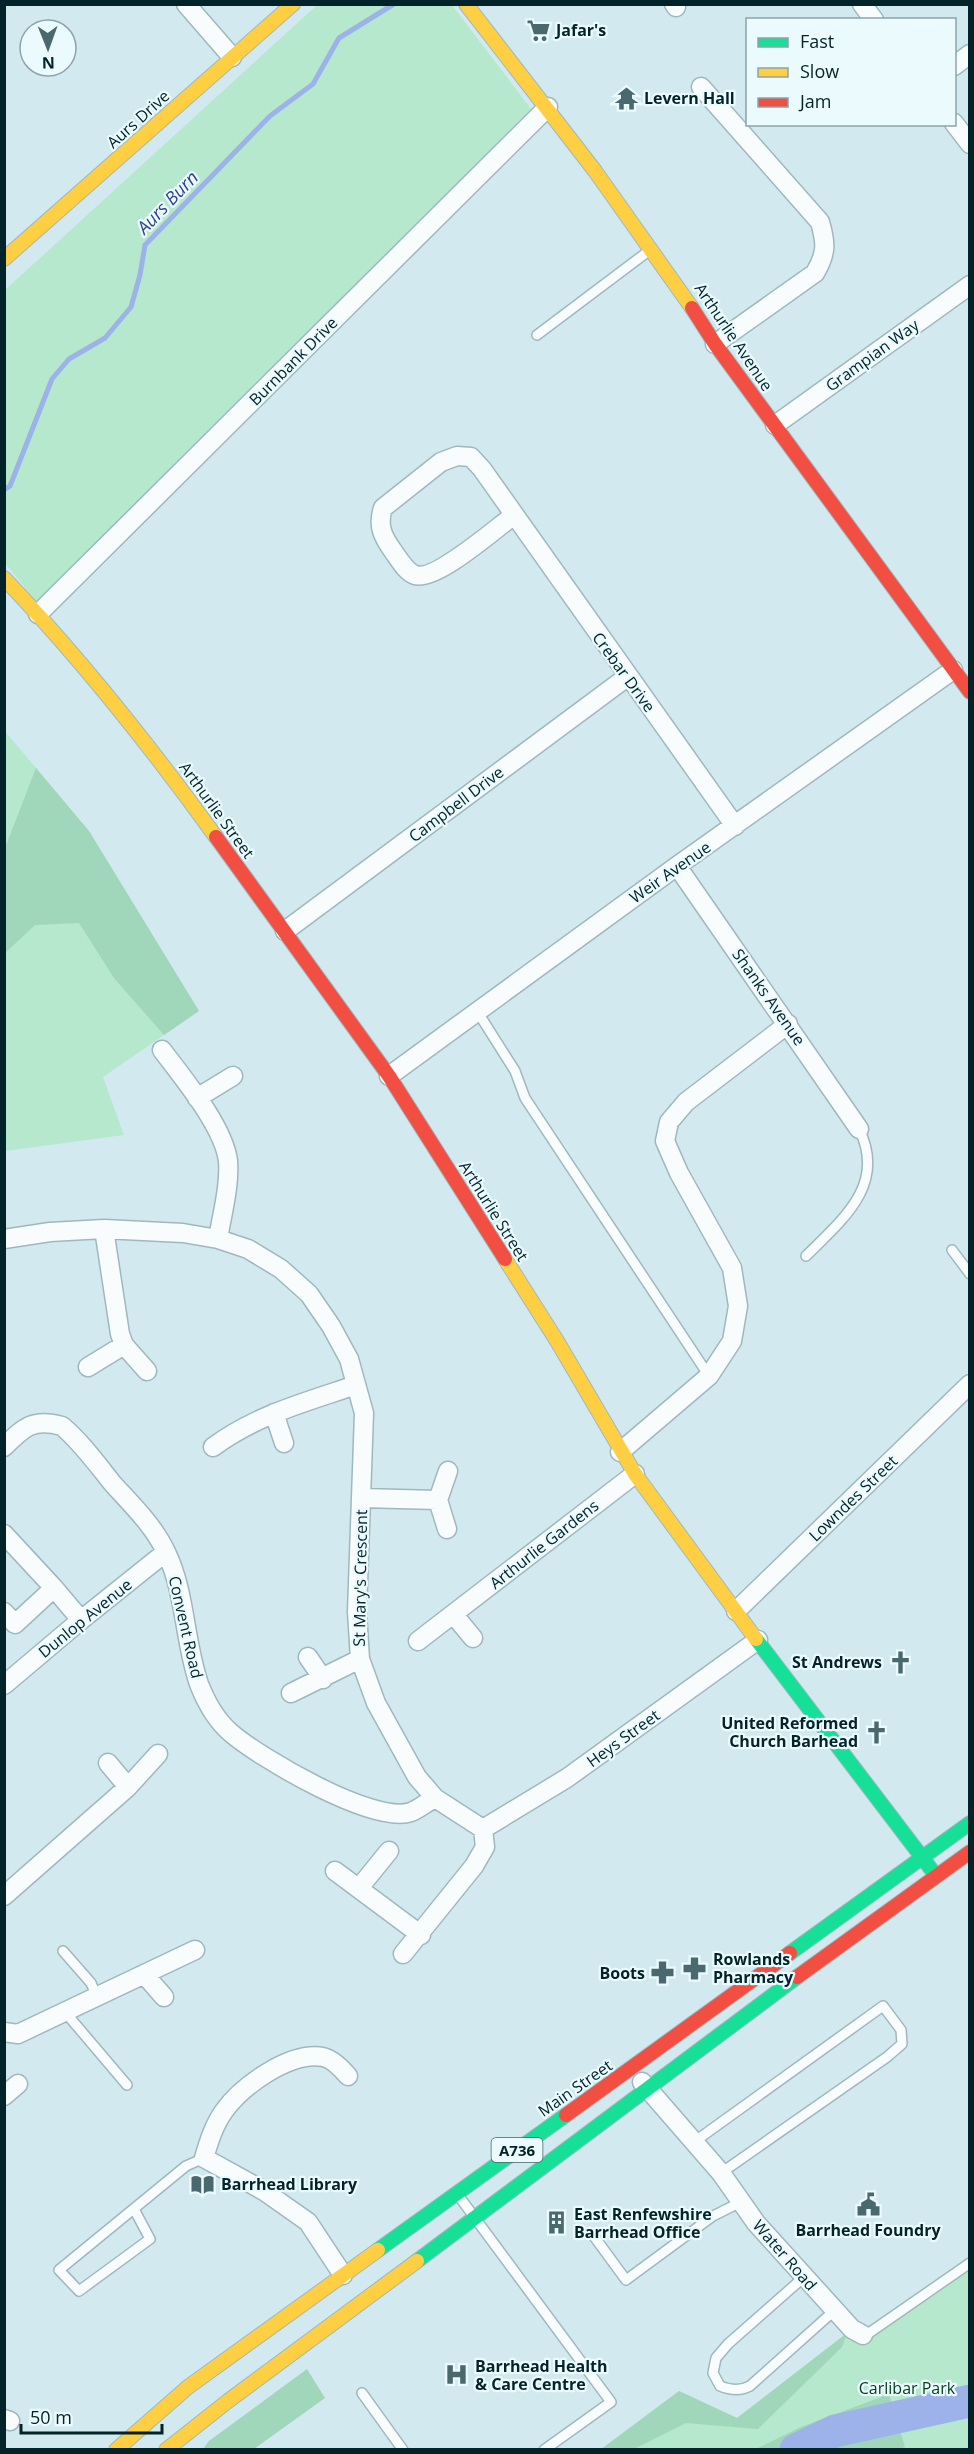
<svg xmlns="http://www.w3.org/2000/svg" width="974" height="2454" viewBox="0 0 974 2454" font-family="'Open Sans',sans-serif">
<style>
.green{fill:#b5e8cc}
.forest{fill:#a0d6b9}
.lines{fill:none;stroke-linecap:round;stroke-linejoin:round}
.stream{stroke:#9cb2e9;stroke-width:5}
.river{stroke:#9cb2e9;stroke-width:33}
.lane-casing{stroke:#9fb8be;stroke-width:12}
.street-casing{stroke:#9fb8be;stroke-width:21}
.fast-casing{stroke:#9fb8be;stroke-width:16}
.slow-casing{stroke:#9fb8be;stroke-width:16}
.jam-casing{stroke:#9fb8be;stroke-width:16}
.lane{stroke:#f8fcfd;stroke-width:9}
.street{stroke:#f8fcfd;stroke-width:18}
.fast{stroke:#16e098;stroke-width:14}
.slow{stroke:#ffcf43;stroke-width:14}
.jam{stroke:#f24e42;stroke-width:14}
.labels{text-anchor:middle;dominant-baseline:central;stroke-width:4.5;stroke-linejoin:round;paint-order:stroke}
.shield{fill:#ebfafd;stroke:#476469;stroke-width:1.5}
.shield-label{font-size:15px;font-weight:bold;fill:#012329}
.poi-label{font-size:16px;font-weight:bold;fill:#012329;stroke:#ebfafd;text-anchor:start}
.street-label{font-size:16px;fill:#012329;stroke:#ebfafd}
.park-label{font-size:16px;fill:#003e1a;stroke:#ebfafd}
.water-label{font-size:18px;font-style:italic;fill:#303f97;stroke:#ebfafd}
</style>
<rect width="100%" height="100%" fill="#d2eaef"/>
<path class="green" d="M317,5h135l79,104 -490,498 -36,-44v-273z
M4,730l85,101 110,180 -96,66 21,58 -119,16z
M969,2271v178l-369,1 79,-59 58,27 110,-85 30,1z"/>
<path class="forest" d="M36,768l53,63 110,180 -35,24 -50,-57 -35,-55 -44,2 -30,28v-105z
M847,2333l-5,14 -84,82 -72,-6 -52,26 -34,1 79,-59 58,27z
M307,2369l18,29 -71,51h-51l6,-8z
M889,2394l16,53 -8,3 -141,-1 45,-22z"/>
<g class="lines">
<path class="stream" d="M4,490l6,-4 42,-107 17,-20 36,-21 26,-31 9,-32 5,-30 125,-129 43,-32 26,-46 55,-34"/>
<path class="river" d="M796,2450l39,-19 135,-30"/>
<defs>
<path id="lane" d="M537,335l113,-85
M477,1011l38,60 10,27 184,278
M952,1250l18,24
M806,1256c36,-36 81,-71 53,-127
M63,1951l28,32 6,14
M65,2012l62,73
M694,2142l189,-136 18,24 1,14 -15,13 -166,116
M458,2195l153,207 -67,48
M134,2209l16,30 -71,52 -20,-21 127,-104 18,-8
M593,2235l33,45 87,-64 28,-14
M804,2277l-76,67 -12,14 -3,15 7,13c10,4 21,5 30,0l85,-76
M863,2335l6,-2 101,-70
M362,2393l41,57"/>
<path id="street" d="M186,4l46,53
M674,4l2,3
M862,4l12,16
M954,66l16,-12
M701,87l119,135c6,21 7,31 -5,51l-100,71
M954,123l16,21
M775,425l195,-140
M513,516c-18,13 -78,66 -98,59 -10,-4 -16,-16 -22,-24 -10,-14 -16,-25 -10,-43l58,-46 16,-6 14,1 11,12 253,357
M38,614l510,-507
M677,866l182,263
M285,931l342,-254
M162,1050c21,28 62,77 66,111 2,25 -6,53 -10,78
M389,1076l288,-210 276,-196
M197,1098l36,-22
M104,1229l16,105 4,11 23,26
M4,1239l46,-7 54,-3 79,4 35,6 30,10 33,20 28,25 22,32 18,33 15,54 -7,199 3,47 16,44 41,74 18,21 48,31
M88,1367l36,-22
M274,1413l10,30
M4,1447c20,-20 29,-29 58,-21 19,16 35,38 51,58 19,21 41,42 53,68 20,41 18,89 33,132 7,18 18,37 32,49 29,25 143,92 180,79 8,-3 16,-10 24,-14
M213,1447c43,-32 93,-45 143,-62
M620,1452l89,-76 23,-35 6,-35 -6,-38 -53,-95 -14,-32 4,-19 17,-20 102,-78
M361,1498l77,2
M447,1529l-9,-29 10,-29
M4,1534l50,54 27,32
M736,1611l234,-227
M4,1612l11,12 39,-36
M454,1615l19,23
M418,1641l217,-167
M308,1657l15,22
M4,1685l77,-65 85,-68
M291,1693l69,-34
M108,1763l20,24
M483,1829l84,-51 191,-138
M335,1871l86,64
M359,1888l30,-37
M4,1896l124,-109 30,-33
M403,1954l71,-88 11,-19 -2,-18
M144,1974l20,23
M4,2032l14,2 177,-84
M642,2082l79,91 35,50 96,106 11,6
M4,2096l14,-12
M343,2275l-35,-53 -44,-31 -60,-33c5,-17 10,-33 20,-47 18,-25 66,-60 99,-54 10,2 19,12 25,19
M4,2419l6,2"/>
<path id="fast" d="M756,1639l178,234
M790,1953l180,-130
M378,2250l188,-135
M417,2261l380,-284"/>
<path id="slow" d="M466,4l129,167 97,137
M4,259l289,-255
M4,578c77,81 147,169 212,259
M505,1259l52,82 78,133 121,165
M116,2450l72,-63 190,-137
M166,2450l62,-49 189,-140"/>
<path id="jam" d="M692,308l23,36 255,348
M216,837l173,239 116,183
M797,1977l173,-125
M566,2115l224,-162"/>
</defs>
<use href="#lane" class="lane-casing"/>
<use href="#street" class="street-casing"/>
<use href="#fast" class="fast-casing"/>
<use href="#slow" class="slow-casing"/>
<use href="#jam" class="jam-casing"/>
<use href="#lane" class="lane"/>
<use href="#street" class="street"/>
<use href="#fast" class="fast"/>
<use href="#slow" class="slow"/>
<use href="#jam" class="jam"/>
</g>
<defs>
<symbol id="supermarket-bare" viewBox="-9 -9 18 18"><path d="M-6-5.5h2.5l.6 2H6L4.5 2H-2.5L-4.4-4H-6ZM-1.5 3.2a1.3 1.3 0 1 0 .1 0ZM3 3.2a1.3 1.3 0 1 0 .1 0Z" fill="#4a696e" stroke="#ebfafd" stroke-width="2.5" paint-order="stroke"/></symbol>
<symbol id="temple-bare" viewBox="-9 -9 18 18"><path d="M0-6L5-2H3V0L6.5 2.5H4V6H1.5V3h-3V6H-4V2.5H-6.5L-3 0V-2H-5Z" fill="#4a696e" stroke="#ebfafd" stroke-width="2.5" paint-order="stroke"/></symbol>
<symbol id="church-bare" viewBox="-9 -9 18 18"><path d="M-1.2-6h2.4v3.5h3.3v2.4h-3.3V6h-2.4V-.1h-3.3v-2.4h3.3Z" fill="#4a696e" stroke="#ebfafd" stroke-width="2.5" paint-order="stroke"/></symbol>
<symbol id="pharmacy-bare" viewBox="-9 -9 18 18"><path d="M-2-6h4v4h4v4h-4v4h-4v-4h-4v-4h4Z" fill="#4a696e" stroke="#ebfafd" stroke-width="2.5" paint-order="stroke"/></symbol>
<symbol id="library-bare" viewBox="-9 -9 18 18"><path d="M-6-4Q-3-5.5-.7-3.5V5Q-3 3-6 4ZM6-4Q3-5.5 .7-3.5V5Q3 3 6 4Z" fill="#4a696e" stroke="#ebfafd" stroke-width="2.5" paint-order="stroke"/></symbol>
<symbol id="civic-bare" viewBox="-9 -9 18 18"><path d="M-.6-6.5H3V-4.5H.6V-3L4-1V1h2V6H-6V1h2V-1L-.6-3ZM-1.2 2.5V6h2.4V2.5Z" fill="#4a696e" stroke="#ebfafd" stroke-width="2.5" paint-order="stroke"/></symbol>
<symbol id="building-bare" viewBox="-9 -9 18 18"><path d="M-4-6H4V6H1V3H-1V6H-4ZM-2.5-4.3h1.7v1.8h-1.7ZM.8-4.3h1.7v1.8H.8ZM-2.5-1h1.7V.8h-1.7ZM.8-1h1.7V.8H.8Z" fill="#4a696e" stroke="#ebfafd" stroke-width="2.5" paint-order="stroke"/></symbol>
<symbol id="hospital-bare" viewBox="-9 -9 18 18"><path d="M-5-5h3v3.5h4V-5h3V5h-3V1.5h-4V5h-3Z" fill="#4a696e" stroke="#ebfafd" stroke-width="2.5" paint-order="stroke"/></symbol>
</defs>
<g fill-rule="evenodd">
<use href="#supermarket-bare" x="522" y="14" width="33" height="33"/>
<use href="#temple-bare" x="610" y="82" width="33" height="33"/>
<use href="#church-bare" x="884" y="1646" width="33" height="33"/>
<use href="#church-bare" x="860" y="1716" width="33" height="33"/>
<use href="#pharmacy-bare" x="678" y="1952" width="33" height="33"/>
<use href="#pharmacy-bare" x="646" y="1956" width="33" height="33"/>
<use href="#library-bare" x="186" y="2168" width="33" height="33"/>
<use href="#civic-bare" x="852" y="2188" width="33" height="33"/>
<use href="#building-bare" x="540" y="2206" width="33" height="33"/>
<use href="#hospital-bare" x="440" y="2358" width="33" height="33"/>
</g>
<g class="labels">
<rect class="shield" x="491.5" y="2138" width="51" height="24" rx="4.5"/>
<g class="shield-label">
<text x="517" y="2150">A736</text>
</g>
<g class="poi-label">
<text x="556" y="30">Jafar's</text>
<text x="644" y="98">Levern Hall</text>
<text x="882" y="1662" text-anchor="end">St Andrews</text>
<text x="858" y="1723" text-anchor="end">United Reformed<tspan x="858" dy="18">Church Barhead</tspan></text>
<text x="713" y="1959">Rowlands<tspan x="713" dy="18">Pharmacy</tspan></text>
<text x="645" y="1973" text-anchor="end">Boots</text>
<text x="221" y="2184">Barrhead Library</text>
<text x="574" y="2214">East Renfewshire<tspan x="574" dy="18">Barrhead Office</tspan></text>
<text x="868" y="2230" text-anchor="middle">Barrhead Foundry</text>
<text x="475" y="2366">Barrhead Health<tspan x="475" dy="18">&amp; Care Centre</tspan></text>
</g>
<g class="street-label">
<text transform="translate(138 119) rotate(-42)">Aurs Drive</text>
<text transform="translate(734 337) rotate(56)">Arthurlie Avenue</text>
<text transform="translate(872 355) rotate(-36)">Grampian Way</text>
<text transform="translate(293 361) rotate(-45)">Burnbank Drive</text>
<text transform="translate(624 672) rotate(54)">Crebar Drive</text>
<text transform="translate(456 804) rotate(-37)">Campbell Drive</text>
<text transform="translate(217 810) rotate(54)">Arthurlie Street</text>
<text transform="translate(670 872) rotate(-35)">Weir Avenue</text>
<text transform="translate(769 997) rotate(55)">Shanks Avenue</text>
<text transform="translate(494 1211) rotate(58)">Arthurlie Street</text>
<text transform="translate(853 1498) rotate(-44)">Lowndes Street</text>
<text transform="translate(544 1544) rotate(-38)">Arthurlie Gardens</text>
<text transform="translate(360 1578) rotate(-89)">St Mary's Crescent</text>
<text transform="translate(85 1618) rotate(-39)">Dunlop Avenue</text>
<text transform="translate(186 1627) rotate(77)">Convent Road</text>
<text transform="translate(623 1738) rotate(-36)">Heys Street</text>
<text transform="translate(575 2088) rotate(-35)">Main Street</text>
<text transform="translate(785 2255) rotate(49)">Water Road</text>
</g>
<g class="park-label">
<text x="907" y="2388">Carlibar Park</text>
</g>
<g class="water-label">
<text transform="translate(167 202) rotate(-46)">Aurs Burn</text>
</g>
</g>
<rect width="974" height="2454" fill="none" stroke="#012329" stroke-width="12"/>
<rect x="746" y="18" width="210" height="108" fill="#ebfafd" stroke="#8da4a8" stroke-width="1.5"/>
<rect x="758" y="38" width="30" height="9" fill="#16e098" stroke="#8da4a8" stroke-width="1.5"/>
<text x="800" y="48" font-size="18" fill="#012329">Fast</text>
<rect x="758" y="68" width="30" height="9" fill="#ffcf43" stroke="#8da4a8" stroke-width="1.5"/>
<text x="800" y="78" font-size="18" fill="#012329">Slow</text>
<rect x="758" y="98" width="30" height="9" fill="#f24e42" stroke="#8da4a8" stroke-width="1.5"/>
<text x="800" y="108" font-size="18" fill="#012329">Jam</text>
<g transform="translate(48 48) rotate(179)"><circle r="28" fill="#ebfafd" stroke="#8da4a8" stroke-width="1.5"/>
<path d="M0-4.5L10 22L0 15L-10 22Z" fill="#4a696e"/>
<text y="-9" font-size="16" font-weight="bold" text-anchor="middle" fill="#012329">N</text>
</g>
<path d="M21 2424v9h141v-9" fill="none" stroke="#012329" stroke-width="3"/>
<text x="30" y="2424" font-size="18" fill="#012329" stroke="#ebfafd" stroke-width="4.5" paint-order="stroke">50 m</text>
</svg>
